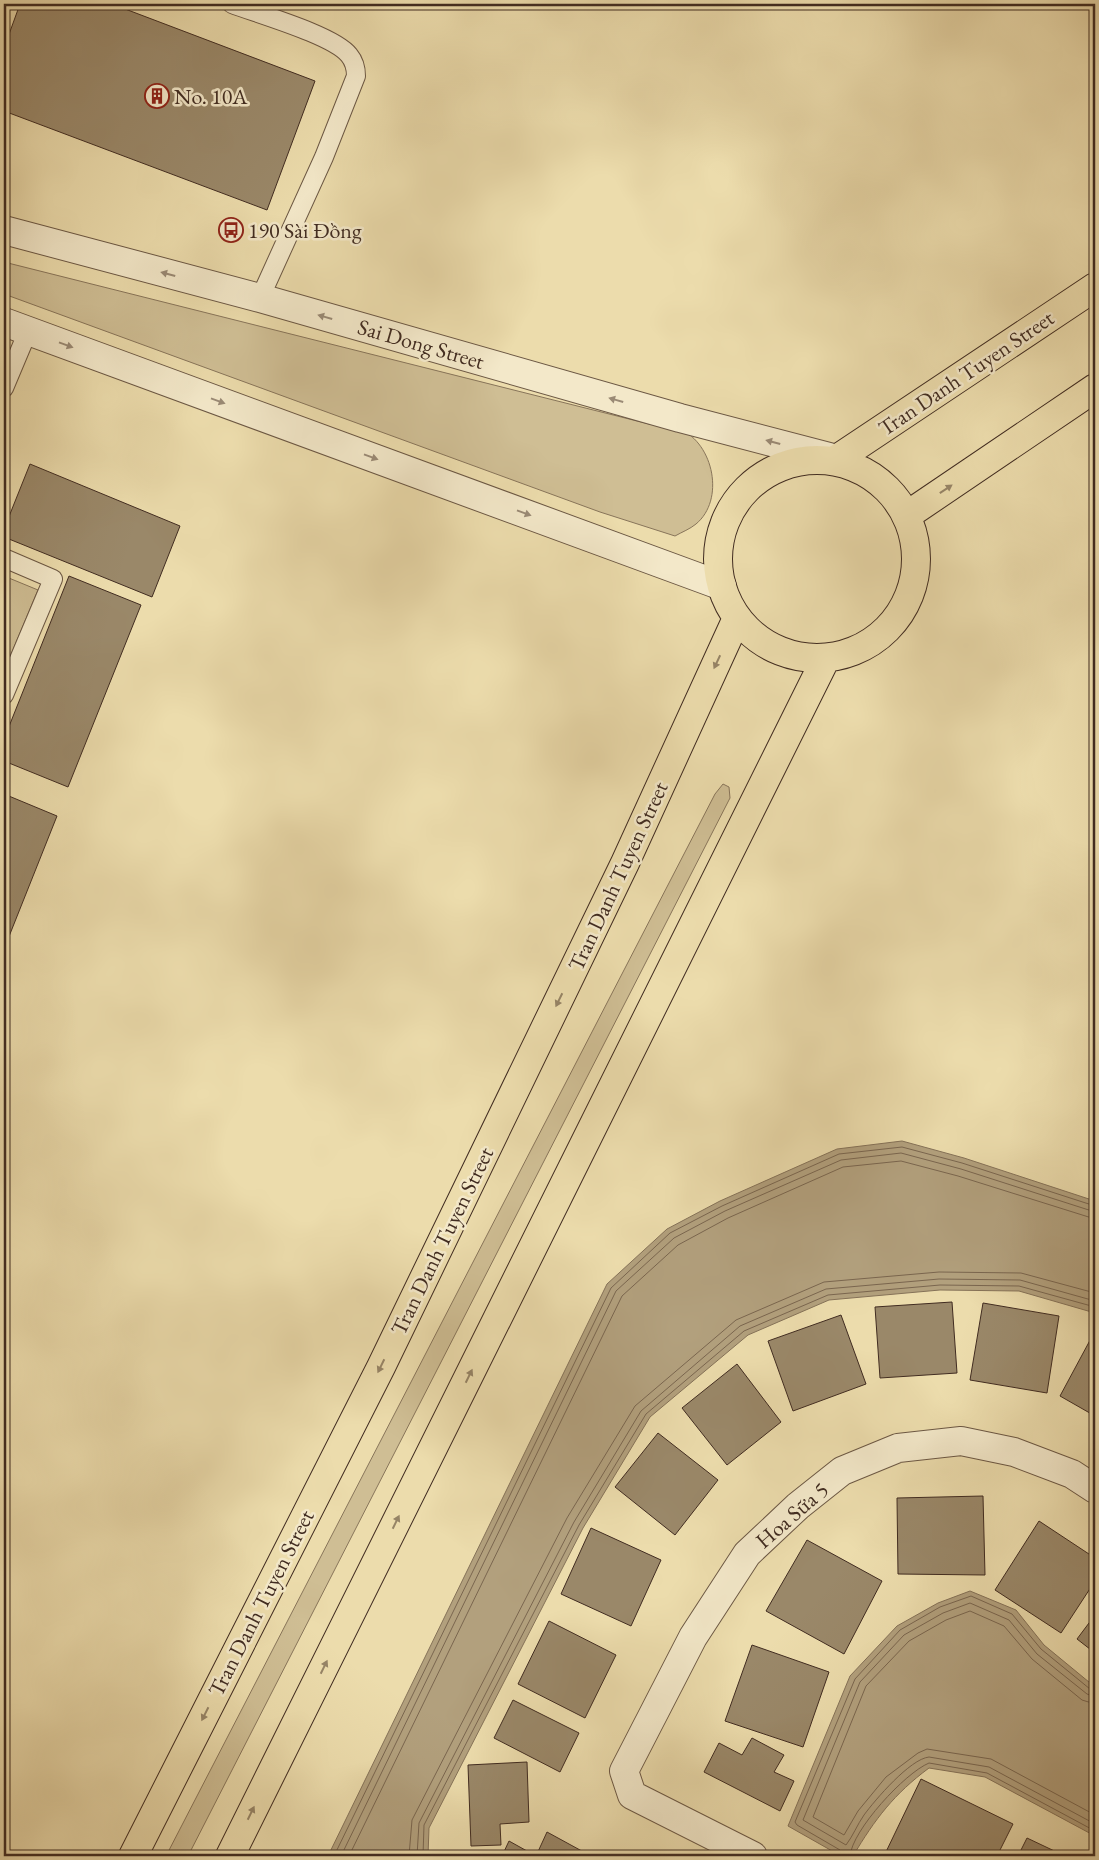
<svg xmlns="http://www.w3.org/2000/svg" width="1099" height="1860" viewBox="0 0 1099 1860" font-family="'EB Garamond',serif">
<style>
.green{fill:#cfbe94;stroke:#88755a}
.water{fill:#b2a07d;stroke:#857258}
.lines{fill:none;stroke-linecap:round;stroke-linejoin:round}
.shore{stroke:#7a664f;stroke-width:1}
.building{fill:#9a8869;stroke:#412c21}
.service-casing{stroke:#6c5844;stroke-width:20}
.minor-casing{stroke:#6c5844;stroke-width:30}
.tertiary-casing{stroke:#6c5844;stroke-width:30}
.primary-casing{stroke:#412c21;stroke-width:30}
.service{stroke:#f3e8c9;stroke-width:18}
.minor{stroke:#f3e8c9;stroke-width:28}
.tertiary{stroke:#f3e8c9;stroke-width:28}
.primary{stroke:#ecdcac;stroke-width:28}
.oneway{fill:#9a8a75}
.oneway2{fill:#968466}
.labels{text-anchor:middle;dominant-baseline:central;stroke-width:5;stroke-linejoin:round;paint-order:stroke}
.poi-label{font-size:22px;fill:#412c21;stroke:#f3e8c9;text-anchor:start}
.street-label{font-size:22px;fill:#412c21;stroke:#f3e8c9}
</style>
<rect width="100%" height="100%" fill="#ecdcac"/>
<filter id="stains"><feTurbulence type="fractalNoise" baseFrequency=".004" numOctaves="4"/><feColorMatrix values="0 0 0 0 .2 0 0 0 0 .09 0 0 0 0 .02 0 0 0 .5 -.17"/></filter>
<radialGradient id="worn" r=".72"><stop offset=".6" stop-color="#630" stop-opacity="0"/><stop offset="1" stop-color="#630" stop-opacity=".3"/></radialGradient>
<path class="green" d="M4,262l645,162c10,1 22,2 31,5 34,15 45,71 16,95 -6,5 -14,8 -21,12l-75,-24 -596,-218z
M4,576l34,14 -34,81z
M723,784l6,3 1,11 -542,1058h-22l549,-1062z"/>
<path class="water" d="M902,1141l62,17 131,43v112l-76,-22 -79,-1 -111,10 -81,35 -98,82 -67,111 -154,300 -1,28h-100l279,-572 60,-55 53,-28 117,-52z
M970,1591l46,19 28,35 51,42v149l-110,-59 -56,-9c-35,26 -54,51 -76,88h-12l-53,-30 62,-150 47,-50 41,-23z"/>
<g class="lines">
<path class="shore" d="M1095,1697l-8,-3 -50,-40 -28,-34 -39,-17 -27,10 -39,22 -44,47 -57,138 43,25c7,-9 11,-20 18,-30 11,-15 46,-56 65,-58l60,10 106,57
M1095,1704l-13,-4 -50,-41 -28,-33 -34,-15 -24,9 -37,21 -43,45 -53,131 31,18 14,-24 28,-34 32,-24 9,-4 64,10 104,56
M334,1856l277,-568 59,-55 52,-27 117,-52 63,-7 60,16 133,43
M341,1856l275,-565 58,-53 51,-27 116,-51 60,-7 60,16 134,43
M349,1856l273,-560 56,-51 50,-27 115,-51 58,-6 57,15 137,43
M409,1856l3,-36 155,-302 68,-112 101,-86 88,-38 115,-10 82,1 74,20
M417,1856l2,-33 155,-301 67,-111 99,-85 86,-37 113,-10 81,1 75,21
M423,1856l1,-31 155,-300 67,-111 98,-83 84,-36 112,-10 79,1 76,21
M842,1856l-2,-6 -43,-25 -2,-3 60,-143 45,-49 40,-23 31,-11 41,18 29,35 49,40 5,1
M850,1856c2,-26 55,-83 79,-93l58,10 108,58"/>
</g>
<path class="building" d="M20,4h92l203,77 -48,129 -263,-99v-63z
M30,464l150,62 -28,71 -148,-60v-8z
M69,576l72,29 -73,182 -64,-26v-22z
M4,794l53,22 -53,133z
M952,1302l5,71 -77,5 -5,-71z
M983,1303l76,13 -12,77 -77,-13z
M841,1315l25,69 -73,27 -25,-70z
M1095,1331v85l-35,-20z
M737,1364l44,58 -54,43 -45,-57z
M658,1433l60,47 -43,55 -60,-48z
M983,1496l2,79 -87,-1 -1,-76z
M1039,1521l56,37v23l-34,52 -66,-43z
M591,1528l70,32 -30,66 -70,-32z
M807,1540l75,41 -38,73 -78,-43z
M1095,1615v38l-18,-14z
M549,1621l67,34 -31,63 -67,-34z
M752,1645l77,27 -26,75 -78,-26z
M513,1700l66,33 -19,39 -66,-34z
M752,1738l32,17 -10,17 20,9 -14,30 -76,-39 15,-29 23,12z
M527,1762l2,60 -29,2 1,21 -30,1 -3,-81z
M921,1779l92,45 -16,32h-113z
M547,1832l44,24h-89l7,-15 27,15z
M1027,1838l38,18h-47z"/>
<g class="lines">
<defs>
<path id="service" d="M232,4c26,10 101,31 117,51 5,6 7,13 7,21l-32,81 -64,141
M4,388l24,-57
M4,558l49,21 -49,116"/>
<path id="minor" d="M753,1856l-121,-61 -8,-24 69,-134 54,-83 51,-48 44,-35 56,-23 63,-7 53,11 58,22 23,15"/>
<path id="tertiary" d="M4,230l256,68 420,120 157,41
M4,322l718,264"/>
<path id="primary" d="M837,459l258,-172
M718 559a99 99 0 1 1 198 0a99 99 0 1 1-198 0Z
M906,516l189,-128
M133,1856l248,-489 244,-504 112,-245
M230,1856l596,-1198"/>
</defs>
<use href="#service" class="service-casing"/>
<use href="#minor" class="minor-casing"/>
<use href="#tertiary" class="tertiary-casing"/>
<use href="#primary" class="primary-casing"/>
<use href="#service" class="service"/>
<use href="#minor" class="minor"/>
<use href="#tertiary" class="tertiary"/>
<use href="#primary" class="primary"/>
</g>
<defs><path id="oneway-solid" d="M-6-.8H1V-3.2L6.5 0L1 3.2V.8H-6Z" transform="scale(1.25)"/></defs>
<g class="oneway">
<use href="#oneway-solid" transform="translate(168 274) rotate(-165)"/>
<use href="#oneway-solid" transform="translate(325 317) rotate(-164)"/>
<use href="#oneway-solid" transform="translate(66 345) rotate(20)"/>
<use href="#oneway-solid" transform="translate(616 400) rotate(-164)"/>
<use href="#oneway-solid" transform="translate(218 401) rotate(20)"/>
<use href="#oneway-solid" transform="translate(773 442) rotate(-165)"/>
<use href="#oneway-solid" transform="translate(371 457) rotate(20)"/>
<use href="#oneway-solid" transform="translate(524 513) rotate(20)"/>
</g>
<g class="oneway2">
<use href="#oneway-solid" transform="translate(946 489) rotate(-34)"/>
<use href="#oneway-solid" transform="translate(717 662) rotate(115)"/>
<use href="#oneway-solid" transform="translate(559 1000) rotate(116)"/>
<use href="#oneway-solid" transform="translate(381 1366) rotate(116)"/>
<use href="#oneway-solid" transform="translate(469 1376) rotate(-64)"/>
<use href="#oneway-solid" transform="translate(396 1522) rotate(-64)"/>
<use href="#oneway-solid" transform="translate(324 1667) rotate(-64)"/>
<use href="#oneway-solid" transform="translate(205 1714) rotate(117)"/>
<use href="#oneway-solid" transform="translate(251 1813) rotate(-64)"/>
</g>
<defs>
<symbol id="building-ring" viewBox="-11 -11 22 22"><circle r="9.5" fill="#f3e8c9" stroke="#8f2418" stroke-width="1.5"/><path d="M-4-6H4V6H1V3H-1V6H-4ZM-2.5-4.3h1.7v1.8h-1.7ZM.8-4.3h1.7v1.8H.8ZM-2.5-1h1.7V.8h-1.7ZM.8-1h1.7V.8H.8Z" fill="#8f2418"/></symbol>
<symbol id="bus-ring" viewBox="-11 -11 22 22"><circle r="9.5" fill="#f3e8c9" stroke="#8f2418" stroke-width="1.5"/><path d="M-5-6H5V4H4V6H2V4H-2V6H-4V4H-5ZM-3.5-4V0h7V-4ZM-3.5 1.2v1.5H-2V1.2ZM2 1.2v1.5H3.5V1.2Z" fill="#8f2418"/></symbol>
</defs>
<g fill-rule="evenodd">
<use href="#building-ring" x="143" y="82" width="28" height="28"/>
<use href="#bus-ring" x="217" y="216" width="28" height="28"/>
</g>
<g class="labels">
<g class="poi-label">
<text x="174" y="96">No. 10A</text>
<text x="248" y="230">190 Sài Đồng</text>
</g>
<g class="street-label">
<text transform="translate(421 344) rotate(16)">Sai Dong Street</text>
<text transform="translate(966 373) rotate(-34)">Tran Danh Tuyen Street</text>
<text transform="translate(618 876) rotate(-65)">Tran Danh Tuyen Street</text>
<text transform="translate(442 1241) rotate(-64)">Tran Danh Tuyen Street</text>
<text transform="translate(792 1515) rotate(-41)">Hoa Sữa 5</text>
<text transform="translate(261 1603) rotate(-63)">Tran Danh Tuyen Street</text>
</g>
</g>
<rect width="1099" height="1860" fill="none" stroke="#ecdcac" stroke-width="20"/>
<rect x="5" y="5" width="1089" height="1850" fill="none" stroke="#412c21" stroke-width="2.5"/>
<rect x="10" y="10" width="1079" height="1840" fill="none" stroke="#412c21"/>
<rect width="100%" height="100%" filter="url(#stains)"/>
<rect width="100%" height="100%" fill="url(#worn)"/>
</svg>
